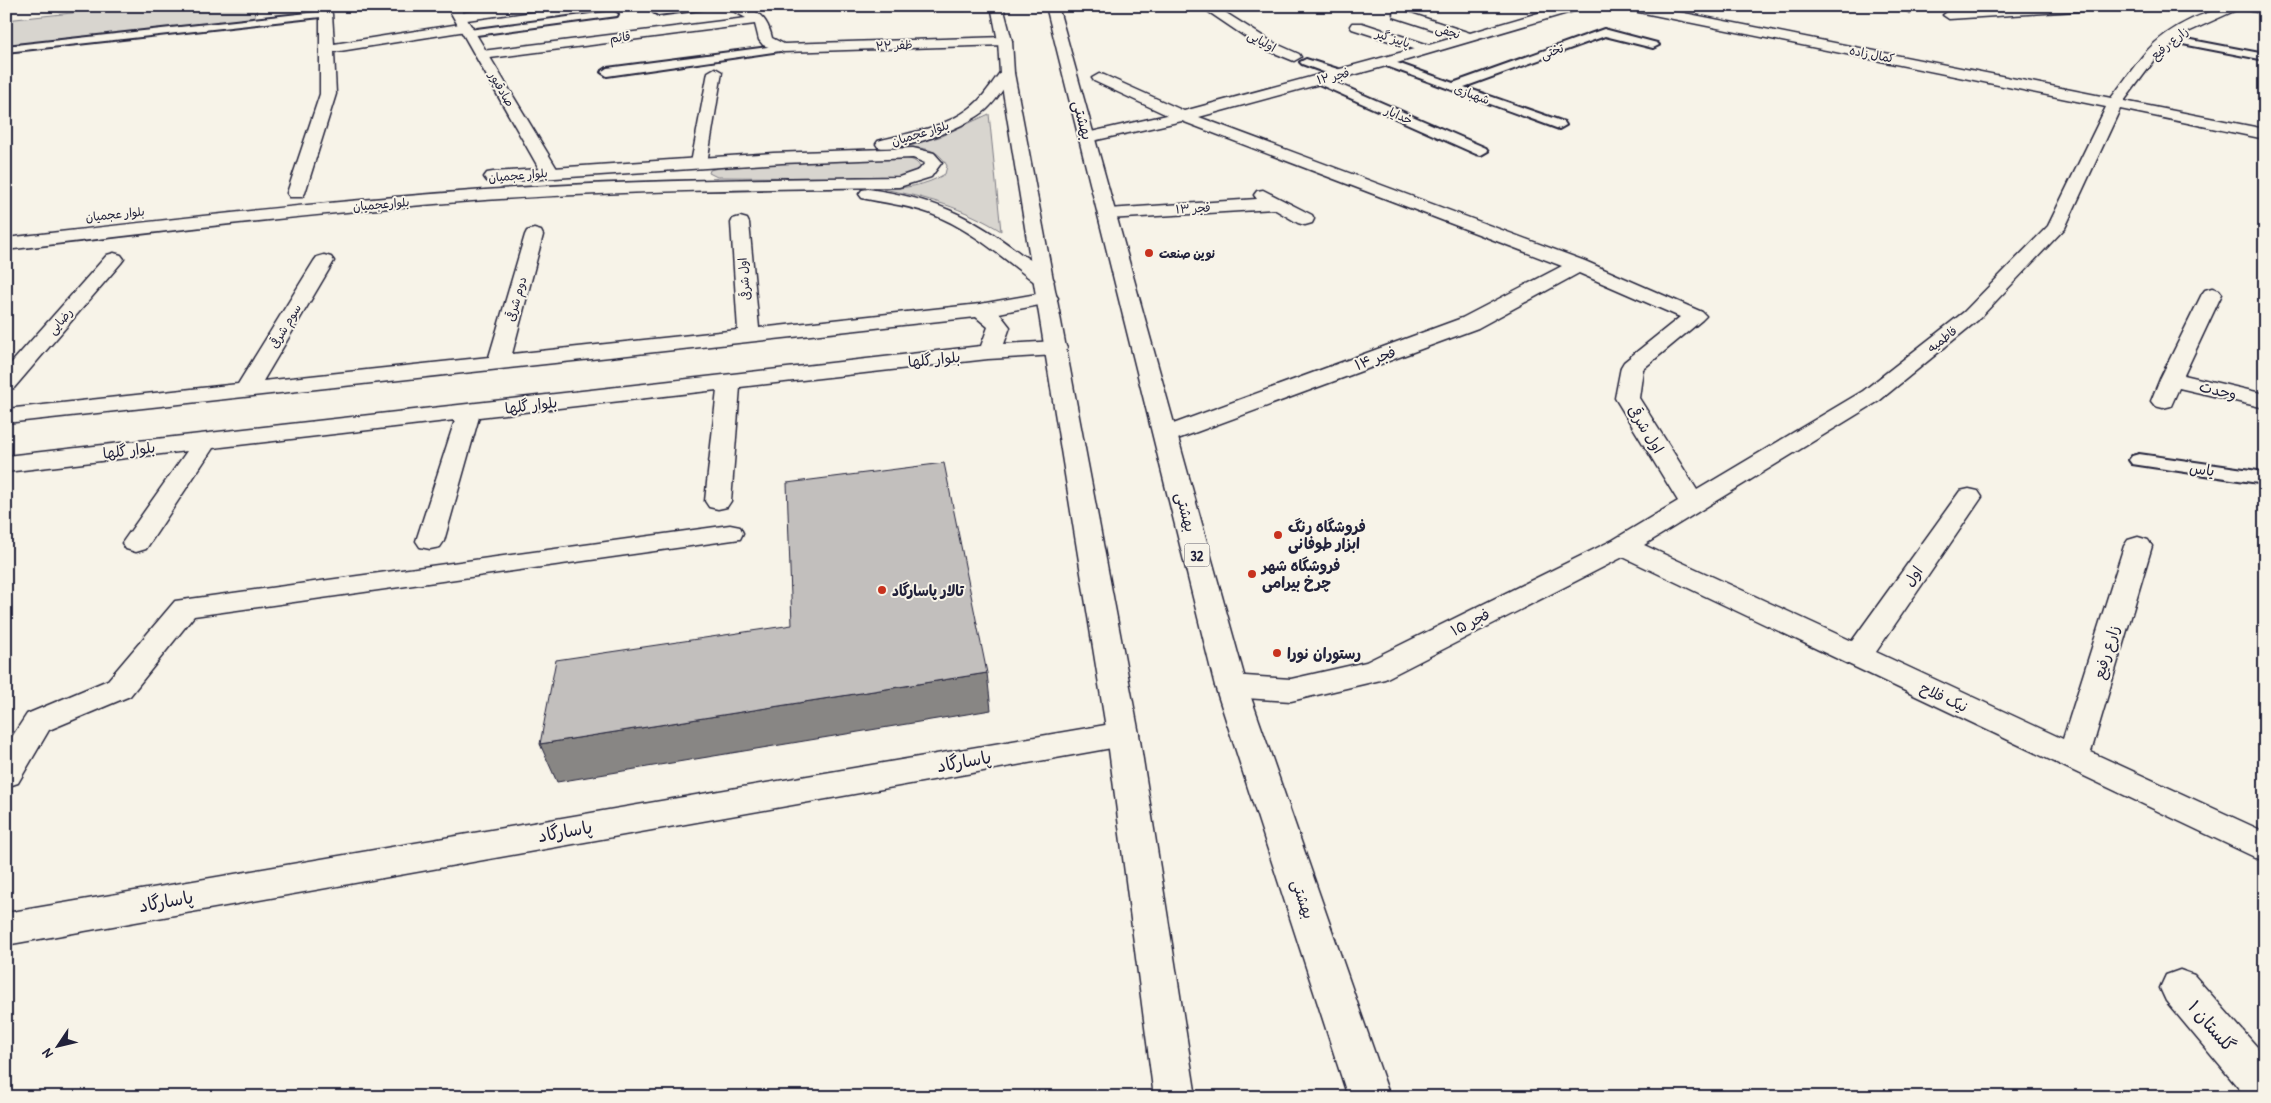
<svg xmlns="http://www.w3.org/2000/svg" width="2271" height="1103" viewBox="0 0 2271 1103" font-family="'Patrick Hand','Playpen Sans Arabic',sans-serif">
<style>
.green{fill:#d8d5cf;stroke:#7d7c85}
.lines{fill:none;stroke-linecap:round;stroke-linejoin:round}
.service-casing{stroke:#22223b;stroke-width:4}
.pedestrian-casing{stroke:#22223b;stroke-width:3}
.minor-casing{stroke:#22223b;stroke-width:3}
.tertiary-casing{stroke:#22223b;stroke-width:3}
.primary-casing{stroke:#22223b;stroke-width:3}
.trunk-casing{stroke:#22223b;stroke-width:3}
.service{fill:#f7f3e8;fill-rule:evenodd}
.pedestrian{fill:#f7f3e8;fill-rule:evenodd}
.minor{fill:#f7f3e8;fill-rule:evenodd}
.tertiary{fill:#f7f3e8;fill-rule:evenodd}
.primary{fill:#f7f3e8;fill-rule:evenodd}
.trunk{fill:#f7f3e8;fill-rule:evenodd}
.shaded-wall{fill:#888684;stroke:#22223b}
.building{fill:#c2bfbd;stroke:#22223b}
.poi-dot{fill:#c8321e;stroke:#f7f3e8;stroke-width:2}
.labels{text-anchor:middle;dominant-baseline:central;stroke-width:4;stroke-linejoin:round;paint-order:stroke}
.far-street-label{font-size:12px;fill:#22223b;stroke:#f7f3e8}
.far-poi-label{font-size:12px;font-weight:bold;fill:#22223b;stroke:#f7f3e8;text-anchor:start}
.shield{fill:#f7f3e8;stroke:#62616f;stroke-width:1}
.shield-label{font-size:14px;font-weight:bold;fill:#22223b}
.street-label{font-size:15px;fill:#22223b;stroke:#f7f3e8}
.poi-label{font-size:15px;font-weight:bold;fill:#22223b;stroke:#f7f3e8;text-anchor:start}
.near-street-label{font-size:18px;fill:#22223b;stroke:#f7f3e8}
</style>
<rect width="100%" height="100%" fill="#f7f3e8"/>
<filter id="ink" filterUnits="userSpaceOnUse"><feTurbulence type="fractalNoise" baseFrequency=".02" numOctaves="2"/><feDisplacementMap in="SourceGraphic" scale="10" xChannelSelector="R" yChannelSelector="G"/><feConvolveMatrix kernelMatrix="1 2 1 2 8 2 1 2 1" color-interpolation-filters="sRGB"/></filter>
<g filter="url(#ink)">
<path class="green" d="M137,6h121l-5,16 -247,27v-29z
M989,114l12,117c-37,-23 -75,-34 -118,-42 22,-1 42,-3 62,-15l2,-8c-9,-20 -30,-19 -49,-18l41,-11z
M889,157c12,1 27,-1 32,12l-10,6 -22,3 -172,-1 -8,-4 1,-3 12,-3z"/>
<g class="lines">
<defs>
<path id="service" d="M678,6h30l-5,3 -45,6 -5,-3 5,-3z
M2239,6l26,1v6l-25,-5z
M326,11l5,3 -1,2 -324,36v-6z
M613,11l5,3 -1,2 -148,20 -5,-3 5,-3z
M1604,29l53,14 2,2 -6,3 -48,-12 -141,51 100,35 2,3 -7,4 -178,-65 -2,-2 6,-3 4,1 64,23z
M2171,36l94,18v6l-98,-19 -2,-2z
M783,45l6,3 -2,2 -180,26 -6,-4 6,-4z
M1306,59l38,12 2,3 -6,4 -38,-14 -2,-2z
M1318,75l168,73 2,3 -7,4 -5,-1 -162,-72 -2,-3z
M2139,454l126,18v12l-133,-20 -3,-4 3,-4z"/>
<path id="pedestrian" d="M955,6h15l-6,4 -7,-1z"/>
<path id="minor" d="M317,6h12l3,8 2,30 132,-21 7,4 -7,4 -132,21 2,42 -31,99 -3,4h-12l-3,-4 33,-99v-80z
M508,6h34l-6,4 -76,11 -6,-4 6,-4z
M724,6c26,0 42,5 48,32l12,6 221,-7 7,4 -7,4 -222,7 -20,-7 -4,-5 -4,-16 -273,35 -7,-4 7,-4 264,-33z
M1200,6h15l57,36 27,12 2,3 -7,4 -32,-13z
M1562,6h21l-2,3 -191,56 -191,52 386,144 117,51 4,4 -4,4 -59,49 -4,29 58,92 166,-99 101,-79 84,-86 58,-119 -477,-97 -6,-4h26l462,92c12,-15 22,-31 35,-46 23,-26 65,-46 99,-46l-57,26 -31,25 -33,44 141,28v10l-145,-30 -55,119 -87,92 -99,81 -235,144 208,96 108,-150 9,-2 9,2 4,6 -106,155 187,87 61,-193 4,-6 10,-3 10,3 4,6 -61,206 174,80v30l-642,-305 -238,122 -94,22 -60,-4 -11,-3 -5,-8 5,-8 11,-3 60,4 75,-17 247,-122 65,-39 -63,-103 6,-31 3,-5 56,-45 -101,-44 -101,55 -303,112 -9,2 -9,-2 -3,-5 3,-5 305,-112 100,-52 -380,-145 -94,21 -6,-2 -2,-3 2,-3 85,-19 -73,-34 -2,-3 7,-4 5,1 80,36 230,-62 -62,-20 -2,-3 2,-3h10l67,22 27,-8 -62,-20 -1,-3 1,-3h10l66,22z
M1906,6h15l-11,7 -6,-4z
M2027,6h71l-6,4 -143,9 -6,-4 6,-4z
M715,68l7,4 -15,91 -2,4h-12l-2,-4 17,-91z
M1263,190l49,25 2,4 -2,4 -7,2 -7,-2 -24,-14 -166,10 -6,-1 -3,-4 3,-4 6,-1 149,-10 -3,-4 3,-4z
M740,217l7,2 2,4 10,105 221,-24 68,-12 7,2 3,4 -3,4 -56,11 11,14 -6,17 52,-3 8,2 3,5 -3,5 -8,2 -68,4 -248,28 -9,114 -4,6 -9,2 -9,-2 -4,-6 12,-111 -238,27 -35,124 -4,6 -10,2 -10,-2 -4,-6 39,-121 -242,28 -67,101 -10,3 -10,-3 -4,-6 65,-92 -181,21v-16l975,-110 7,-19 -12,-10 -970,106v-14l232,-25 76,-123 3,-4 7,-2 7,2 3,4 -71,120 226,-24 36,-122 2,-4 7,-2 7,2 2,4 -31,119 226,-24 -7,-107 2,-4z
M114,253l7,2 3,4 -3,4 -107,125 -8,2v-21l101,-114z
M2212,288l7,2 3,4 -38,81 81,19v14l-86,-20 -8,18 -8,2 -8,-2 -4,-5 9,-22 42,-85 3,-4z
M730,525l10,2 3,6 -3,6 -546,77 -64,80 -81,34 -31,53 -12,4v-41l21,-32 81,-34 67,-79z
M1123,722l11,3 5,9 -5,9 -11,3 -1117,199v-32z
M2180,970l14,5 71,81v41h-19l-80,-96 -6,-13 6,-13z"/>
<path id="tertiary" d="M447,6h12l100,166 -3,4h-12l-3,-4z"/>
<path id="primary" d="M1007,69l7,4c-8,12 -17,27 -28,37 -18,16 -85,43 -108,37l-2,-3 2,-3c34,-9 74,-14 100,-40 9,-9 16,-21 24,-31z
M913,148l21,5 8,9 -11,15 -32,10c-138,2 -276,4 -414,13 -160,12 -319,31 -479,50v-12c160,-18 319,-37 479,-48 138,-10 276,-11 414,-13l20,-7 6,-7 -12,-5 -131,5 -289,19 -6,-1 -3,-4 3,-4 6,-1 280,-19z
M868,189c64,9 102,26 153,65 11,7 26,15 33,26l-3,4 -7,2 -7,-2c-34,-26 -67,-56 -108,-71 -22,-8 -45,-10 -67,-15l-3,-4 3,-4z"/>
<path id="trunk" d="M991,6h12l9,35 2,32 125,661 57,363h-42l-47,-363 -107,-661 -2,-32z
M1046,6h12l189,680 143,411h-42l-133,-411z"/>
</defs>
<use href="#service" class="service-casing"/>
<use href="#pedestrian" class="pedestrian-casing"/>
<use href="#minor" class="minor-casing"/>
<use href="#tertiary" class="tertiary-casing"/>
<use href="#primary" class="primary-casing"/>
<use href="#trunk" class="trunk-casing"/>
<use href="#service" class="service"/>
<use href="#pedestrian" class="pedestrian"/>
<use href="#minor" class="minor"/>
<use href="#tertiary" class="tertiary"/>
<use href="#primary" class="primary"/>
<use href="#trunk" class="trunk"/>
</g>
<path class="shaded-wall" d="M987,673l4,37 -434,72 -17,-38z"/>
<path class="building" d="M944,463l43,210 -447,71 16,-84 236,-35 -5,-142z"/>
</g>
<g class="poi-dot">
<circle cx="1149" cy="253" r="5"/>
<circle cx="1278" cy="535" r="5"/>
<circle cx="1252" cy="574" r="5"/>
<circle cx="882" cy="590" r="5"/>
<circle cx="1277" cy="653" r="5"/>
</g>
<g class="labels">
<g class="far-street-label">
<text transform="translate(1448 31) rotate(18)">نجفی</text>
<text transform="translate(620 37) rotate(-7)">قائم</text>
<text transform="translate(1393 38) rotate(18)">پاییز گیر</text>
<text transform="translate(1262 41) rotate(29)">اولیایی</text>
<text transform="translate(2169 43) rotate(-39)">زارع رفیع</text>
<text transform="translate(894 45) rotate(-2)">ظفر ۲۲</text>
<text transform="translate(1552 51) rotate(-20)">تختی</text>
<text transform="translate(1872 54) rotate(11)">کمال زاده</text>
<text transform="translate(1333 76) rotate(-14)">فجر ۱۲</text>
<text transform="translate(502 89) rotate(60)">صادقپور</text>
<text transform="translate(1472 94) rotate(20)">شهبازی</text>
<text transform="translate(1399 115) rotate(24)">خدایار</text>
<text transform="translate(920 133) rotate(-17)">بلوار عجمیان</text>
<text transform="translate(518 175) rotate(-5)">بلوار عجمیان</text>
<text transform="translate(381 204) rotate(-5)">بلوارعجمیان</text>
<text transform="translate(1193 208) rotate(-3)">فجر ۱۳</text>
<text transform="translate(115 214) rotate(-6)">بلوار عجمیان</text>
<text transform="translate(744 279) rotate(-95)">اول شرقی</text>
<text transform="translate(516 299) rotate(-74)">دوم شرقی</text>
<text transform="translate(60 321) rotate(-49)">رضایی</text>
<text transform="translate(285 326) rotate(-59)">سوم شرقی</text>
<text transform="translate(1942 339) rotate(-38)">فاطمیه</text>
</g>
<g class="far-poi-label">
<text x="1159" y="253">نوین صنعت</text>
</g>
<rect class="shield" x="1184.5" y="543.5" width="25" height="23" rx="4"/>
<g class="shield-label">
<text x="1197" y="555">32</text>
</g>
<g class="street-label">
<text transform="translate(1083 120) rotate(75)">بهشتی</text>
<text transform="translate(1375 358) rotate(-20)">فجر ۱۴</text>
<text transform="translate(934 359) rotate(-6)">بلوار گلها</text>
<text transform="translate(2218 390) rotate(13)">وحدت</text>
<text transform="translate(531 405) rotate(-7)">بلوار گلها</text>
<text transform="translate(1646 429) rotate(58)">اول شرقی</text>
<text transform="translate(129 450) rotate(-7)">بلوار گلها</text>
<text transform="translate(2202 469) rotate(8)">یاس</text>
<text transform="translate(1186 512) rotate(75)">بهشتی</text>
<text transform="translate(1913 576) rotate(-55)">اول</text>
<text transform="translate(1470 622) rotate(-27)">فجر ۱۵</text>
<text transform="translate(2106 652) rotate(-73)">زارع رفیع</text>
<text transform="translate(1944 697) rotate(25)">نیک فلاح</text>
<text transform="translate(1303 899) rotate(71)">بهشتی</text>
</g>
<g class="poi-label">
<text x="1288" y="526">فروشگاه رنگ<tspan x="1288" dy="17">ابزار طوفانی</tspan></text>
<text x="1262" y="565">فروشگاه شهر<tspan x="1262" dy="17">چرخ بیرامی</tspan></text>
<text x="892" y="590">تالار پاسارگاد</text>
<text x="1287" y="653">رستوران نورا</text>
</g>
<g class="near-street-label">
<text transform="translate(964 761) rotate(-10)">پاسارگاد</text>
<text transform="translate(565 831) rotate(-10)">پاسارگاد</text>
<text transform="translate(166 901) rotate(-10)">پاسارگاد</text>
<text transform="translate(2212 1026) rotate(49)">گلستان ۱</text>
</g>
</g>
<rect width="2271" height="1103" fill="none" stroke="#f7f3e8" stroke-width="25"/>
<rect x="12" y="12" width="2246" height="1078" fill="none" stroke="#22223b" stroke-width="2" filter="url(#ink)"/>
<g transform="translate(58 1046) rotate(235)" stroke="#f7f3e8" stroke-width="4" paint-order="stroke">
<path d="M0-4L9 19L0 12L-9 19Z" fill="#22223b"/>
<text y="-8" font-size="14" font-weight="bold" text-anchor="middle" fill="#22223b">N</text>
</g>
</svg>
